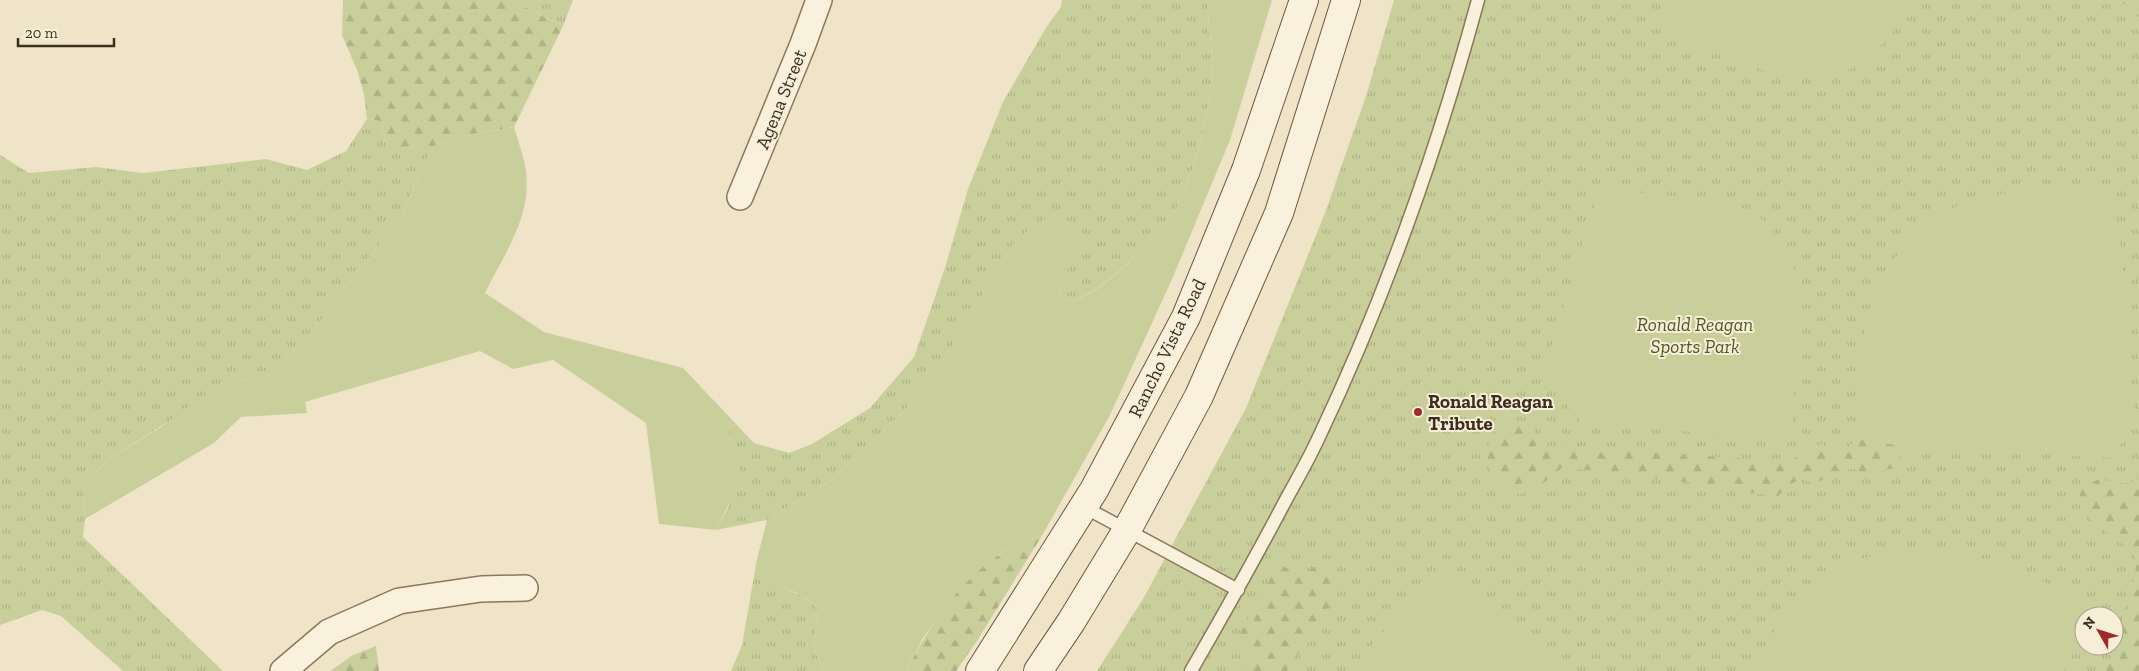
<svg xmlns="http://www.w3.org/2000/svg" width="2139" height="671" viewBox="0 0 2139 671" font-family="'Zilla Slab',serif">
<style>
.grass{fill:url(#grass-tufts);fill-rule:evenodd}
.forest{fill:url(#forest-firs)}
.garden{fill:#c9cf9b}
.lines{fill:none;stroke-linecap:round;stroke-linejoin:round}
.service-casing{stroke:#8d765c;stroke-width:15}
.minor-casing{stroke:#8d765c;stroke-width:28}
.secondary-casing{stroke:#6f573f;stroke-width:30}
.service{stroke:#faf1dc;stroke-width:12}
.minor{stroke:#faf1dc;stroke-width:25}
.secondary{stroke:#faf1dc;stroke-width:28}
.poi-dot{fill:#9e2a2b;stroke:#f7eed8;stroke-width:2}
.labels{text-anchor:middle;dominant-baseline:central;stroke-width:4;stroke-linejoin:round;paint-order:stroke}
.street-label{font-size:19px;fill:#3d2e20;stroke:#f7eed8}
.park-label{font-size:19px;font-style:italic;fill:#4d5a26;stroke:#f7eed8}
.poi-label{font-size:19px;font-weight:bold;fill:#3d2e20;stroke:#f7eed8;text-anchor:start}
</style>
<defs>
<pattern id="grass-tufts" width="24" height="20" patternUnits="userSpaceOnUse" patternTransform="scale(1.25)"><rect width="24" height="20" fill="#c9cf9b"/><path d="M3 7l-1-3M5 7V3M7 7l1-3M15 17l-1-3M17 17v-4M19 17l1-3" fill="none" stroke="#aeb285"/></pattern>
<pattern id="forest-firs" width="22" height="20" patternUnits="userSpaceOnUse" patternTransform="scale(1.25)"><rect width="22" height="20" fill="#c9cf9b"/><path d="M5 1l3.5 6h-7zM16 11l3.5 6h-7z" fill="#aeb285"/></pattern>
</defs>
<rect width="100%" height="100%" fill="#f0e4c8"/>
<path class="grass" d="M515,0h58l-10,26 -40,-20z
M1062,0h146c-1,22 4,43 4,64 -1,51 -15,101 -37,147 -4,7 -12,14 -17,20 -25,28 -52,57 -87,71l-9,-4 -4,-10 -38,-51 -13,18 -61,101 -40,53 -73,70 -66,41 -51,10 13,-24 8,-52 -10,-17 5,-12 4,-1 18,19 35,10 23,-9 58,-36 44,-51 30,-86 24,-82 35,-87 44,-76 14,-19z
M1394,0h745v671h-1042l46,-72 103,-191 79,-195 42,-120zM2084,616h30v30h-30z
M367,119l14,2 5,21 14,8 16,-4h18l-17,33 -14,35 -91,117 -37,41 -18,8 -21,-1 -127,80 -17,17 -9,22 2,21 -2,18 140,134h-100l-62,-55 -19,-6 -42,15v-470l29,18 67,-6 47,6 123,-14 41,11 39,-19z
M757,559c8,8 16,18 25,26 14,11 24,9 36,24l-4,39 9,23h-92l11,-26z"/>
<path class="forest" d="M343,0h172l8,6 40,20 -49,101 -52,9 -28,10h-18l-16,4 -14,-8 -5,-21 -14,-2 -3,-25 -7,-24 -15,-35z
M2120,0h19v17z
M1515,421h15l13,30 19,-5 228,16 20,-15 12,-3 12,8h8l15,-13 46,7 1,3 -11,19 -26,7 -12,-6 -10,1 -10,8 -24,4 -11,-3 -9,5 -13,12 -34,-4 -26,-6 -155,-19c-11,8 -23,21 -36,25 -36,12 -53,-51 -26,-66 4,-2 10,-3 14,-5z
M2100,479l24,5 15,-5v192h-33c6,-20 33,-96 30,-111 -9,-22 -55,-34 -56,-62 -1,-3 2,-9 3,-12z
M1043,534l-66,107 -21,30h-50c24,-45 53,-92 97,-119 12,-7 27,-12 40,-18z
M1283,566l18,10 12,-9h21c3,4 7,9 6,14 -3,19 -41,72 -53,90h-41l8,-14 -15,-9 -3,-7 40,-73z
M376,646l3,25h-49l23,-16z"/>
<path class="garden" d="M1208,0h64l-42,140 -57,137 -63,138 -67,119 -39,17 -25,19 -21,21 -35,47 -17,33h-83l-9,-23 4,-39c-12,-15 -22,-14 -36,-24 -9,-8 -17,-18 -25,-26l10,-39 66,-41 73,-70 40,-53 61,-101 13,-18 16,-13 12,-7 16,3 11,17 4,9 -21,42 4,10 9,4c35,-13 62,-43 87,-71 5,-6 13,-13 17,-20 22,-46 36,-96 37,-147 0,-21 -5,-42 -4,-64z
M1664,0h247l-13,25 -29,35 -34,16 -35,2 -38,-8 -72,-27 -34,-20z
M514,127c4,14 10,30 12,44 6,46 -22,83 -41,122l59,39 139,36 53,56 -4,1 -5,12 10,17 4,26 -25,50 -57,-6 -13,-101 -93,-63 -40,9 -33,-18 -175,51 2,11 -66,4 -27,26 -129,76 -2,-21 9,-22 17,-17 52,-32 54,-40 21,-8 21,1 18,-8 37,-41 91,-117 14,-35 17,-33 28,-10z
M2094,185l20,5 9,88 5,12 -1,26 8,110 -25,32 -207,-12 -46,-7c2,-33 2,-68 7,-102 6,-42 31,-90 65,-116 36,-28 121,-35 165,-36z
M1599,191l61,3 81,13 22,13 16,19 16,31 6,32 -10,137 -208,-15 -41,-48z
M1897,549c23,0 47,-1 69,5 45,11 90,33 132,53l-6,9h-8v14l-20,41h-313c18,-36 45,-75 78,-98 15,-11 50,-19 68,-24z
M1436,572c43,22 103,54 125,99h-212z"/>
<g class="lines">
<defs>
<path id="service" d="M1084,507l154,83
M1191,671c31,-54 61,-107 90,-162 12,-23 26,-46 37,-70 67,-141 119,-288 160,-439"/>
<path id="minor" d="M740,197l63,-153 16,-44
M283,671l46,-39 70,-31 82,-12 44,-1"/>
<path id="secondary" d="M980,671l114,-181 92,-173 60,-147 58,-170
M1038,671l33,-49 56,-92 72,-134 80,-183 67,-213"/>
</defs>
<use href="#service" class="service-casing"/>
<use href="#minor" class="minor-casing"/>
<use href="#secondary" class="secondary-casing"/>
<use href="#service" class="service"/>
<use href="#minor" class="minor"/>
<use href="#secondary" class="secondary"/>
</g>
<circle class="poi-dot" cx="1418" cy="412" r="5"/>
<g class="labels">
<g class="street-label">
<text transform="translate(781 99) rotate(-68)">Agena Street</text>
<text transform="translate(1167 348) rotate(-64)">Rancho Vista Road</text>
</g>
<g class="park-label">
<text x="1695" y="324">Ronald Reagan<tspan x="1695" dy="22">Sports Park</tspan></text>
</g>
<g class="poi-label">
<text x="1428" y="401">Ronald Reagan<tspan x="1428" dy="22">Tribute</tspan></text>
</g>
</g>
<g transform="translate(2099 631) rotate(309)"><circle r="24" fill="#f7eed8" stroke="#ada18e"/>
<path d="M0-4L9 19L0 12L-9 19Z" fill="#9e2a2b"/>
<text y="-8" font-size="14" font-weight="bold" text-anchor="middle" fill="#3d2e20">N</text>
</g>
<path d="M18 38v8h96v-8" fill="none" stroke="#3d2e20" stroke-width="2.5"/>
<text x="25" y="38" font-size="15" fill="#3d2e20" stroke="#f7eed8" stroke-width="4" paint-order="stroke">20 m</text>
</svg>
